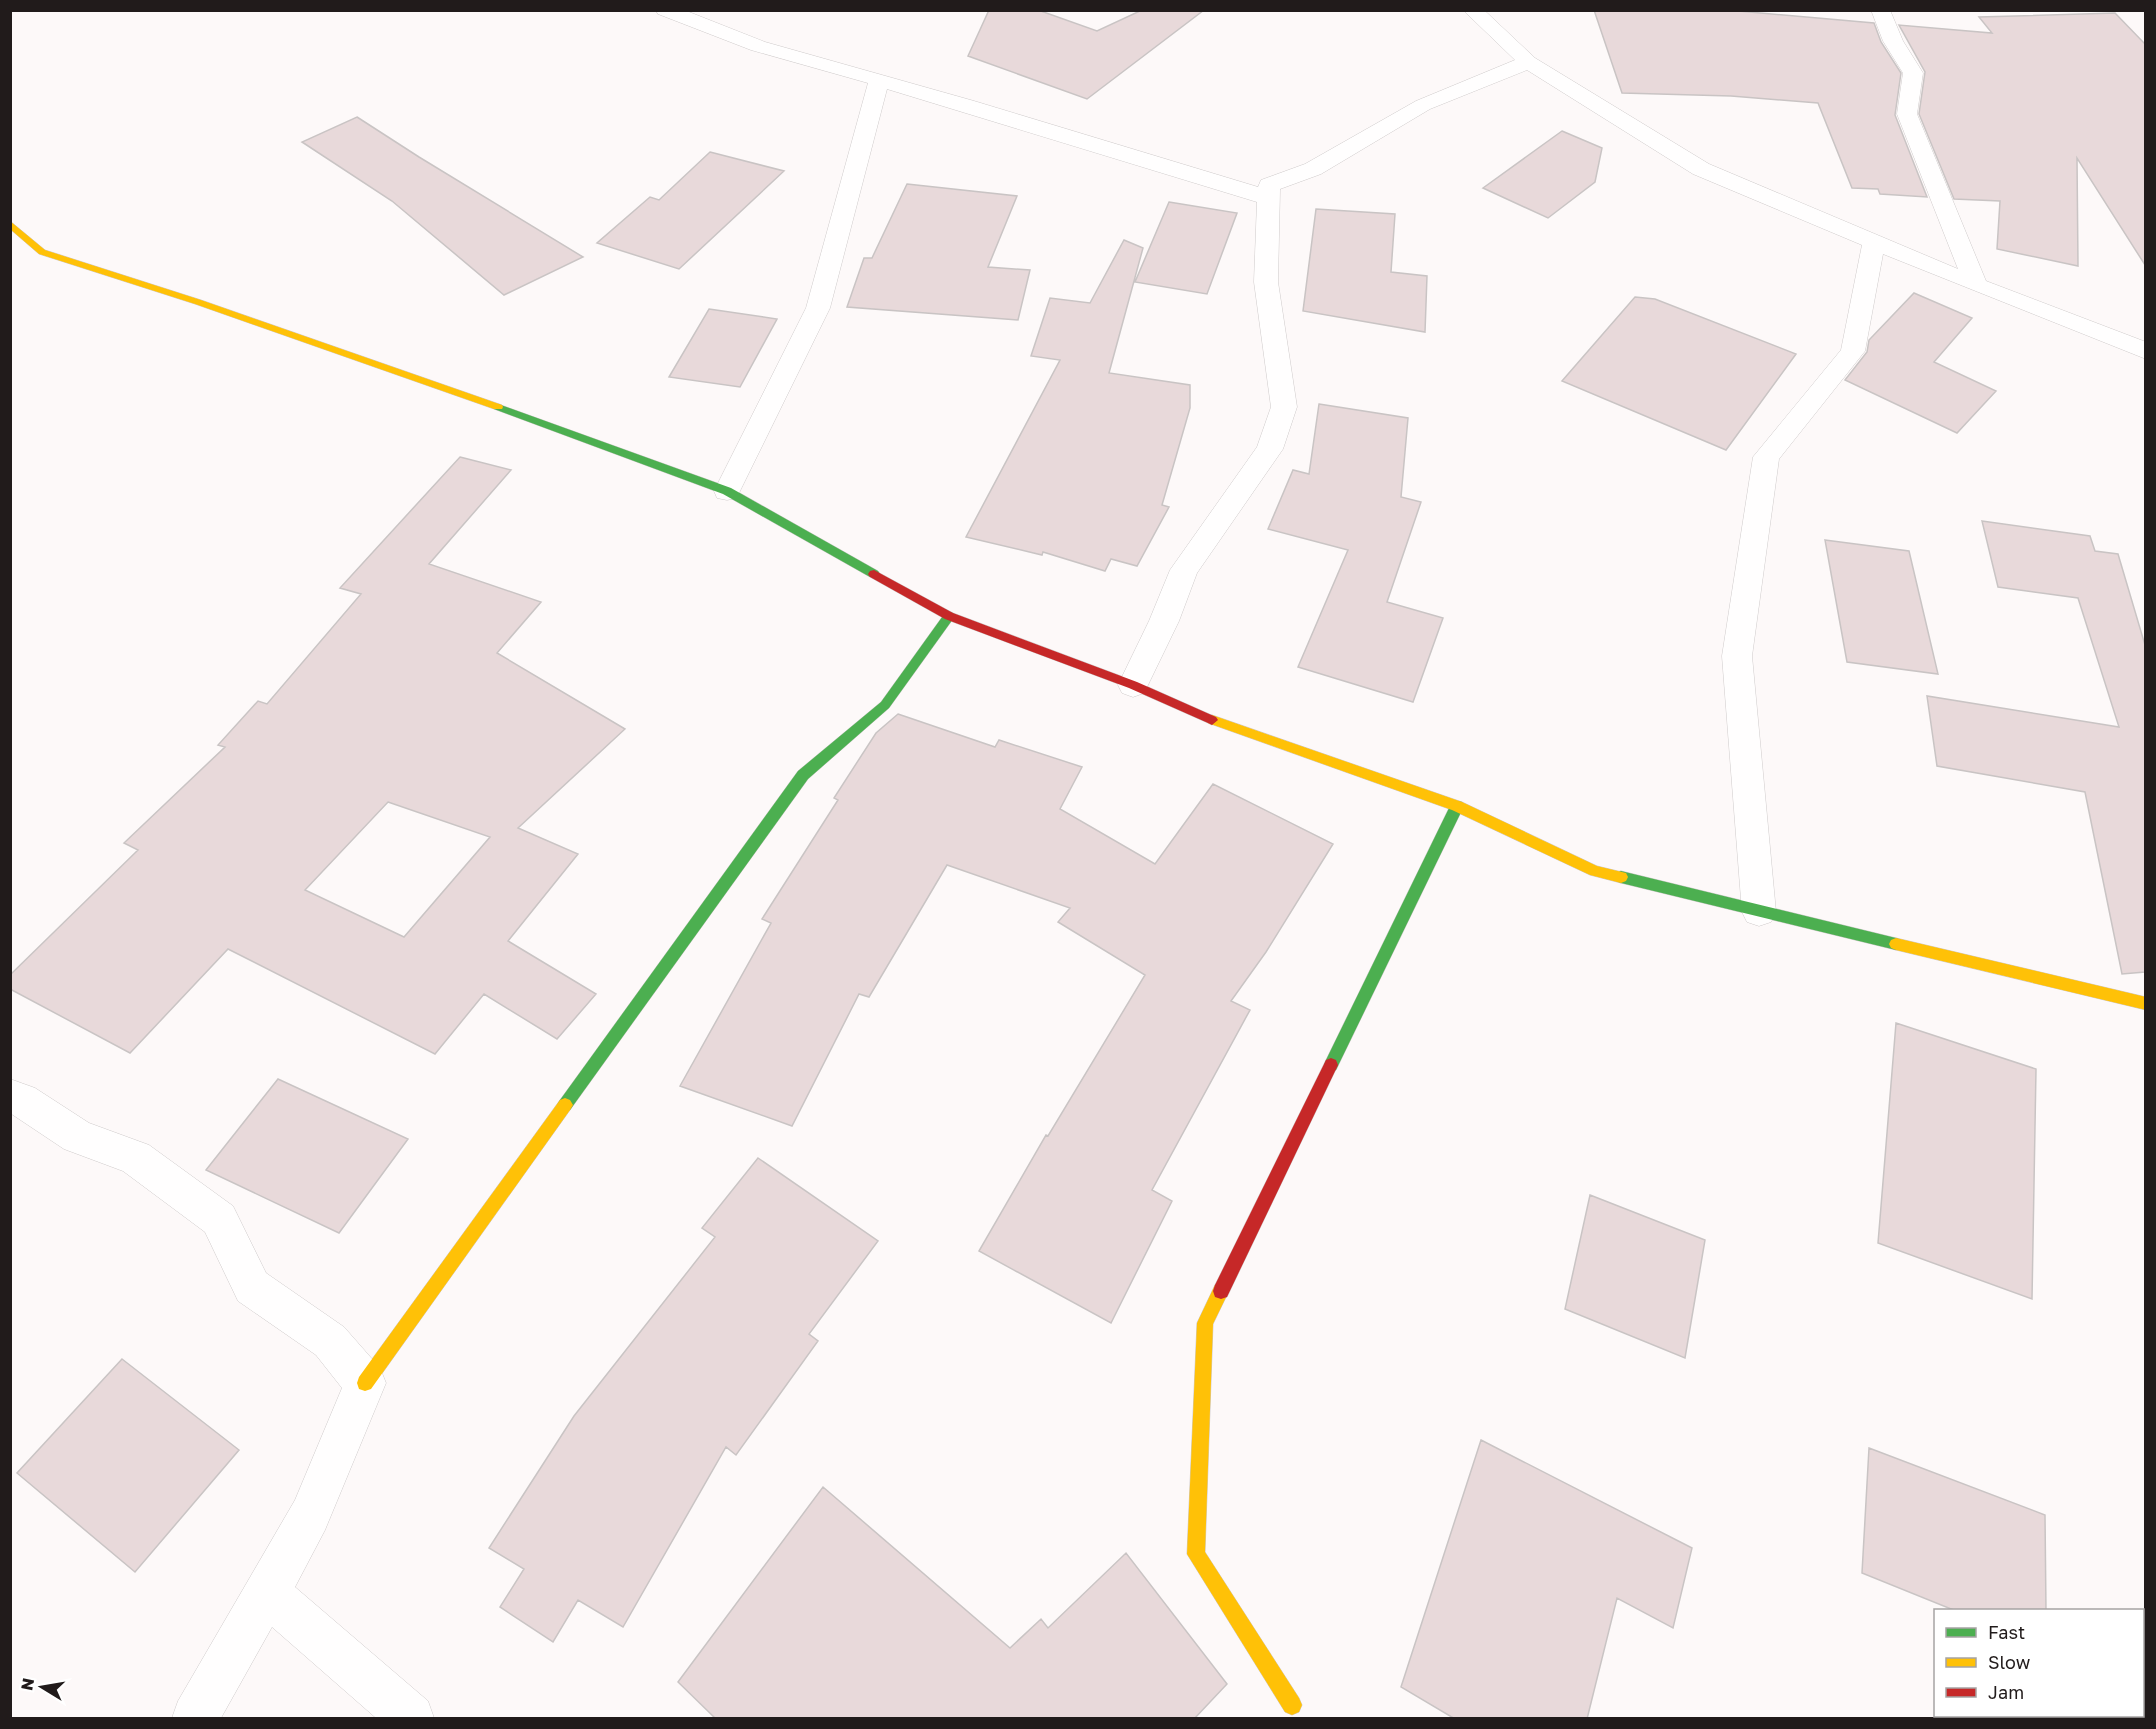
<svg xmlns="http://www.w3.org/2000/svg" width="2156" height="1729" viewBox="0 0 2156 1729" font-family="'Golos Text',sans-serif">
<style>
.building{fill:#e8d9da;stroke:#c9c4c4;stroke-width:1.5;fill-rule:evenodd}
.lines{fill:none;stroke-linecap:round;stroke-linejoin:round}
.street-casing{stroke:#cfcbcb;stroke-width:1}
.fast-casing{stroke:#cfcbcb;stroke-width:1}
.slow-casing{stroke:#cfcbcb;stroke-width:1}
.jam-casing{stroke:#cfcbcb;stroke-width:1}
.street{fill:#fffefe;fill-rule:evenodd}
.fast{fill:#4caf50;fill-rule:evenodd}
.slow{fill:#ffc107;fill-rule:evenodd}
.jam{fill:#c62828;fill-rule:evenodd}
</style>
<rect width="100%" height="100%" fill="#fdf9f9"/>
<path class="building" d="M989,10h49l59,21 45,-21h62l-117,89 -119,-43z
M1594,10h133l147,13 7,19 20,31 -6,42 32,82 -47,-3 -2,-5 -26,-1 -34,-85 -87,-7 -109,-3z
M2115,13l30,31v221l-68,-107 1,108 -81,-17 3,-48 -46,-2 -35,-85 6,-42 -26,-47 93,8 -13,-16z
M357,117l62,40 164,100 -79,38 -112,-94 -90,-59z
M1562,131l40,17 -7,34 -47,36 -65,-30z
M710,152l74,19 -105,98 -82,-26 53,-46 9,3z
M907,184l110,12 -29,71 42,3 -12,50 -171,-13 17,-49h8z
M1169,202l68,11 -30,81 -72,-12z
M1316,209l79,5 -4,58 36,4 -2,56 -122,-21z
M1124,240l19,8 -34,125 81,12v23l-28,97 7,2 -32,59 -26,-7 -6,12 -62,-19 -1,3 -76,-18 94,-177 -29,-4 19,-58 40,5z
M1914,293l58,25 -38,44 62,29 -39,42 -112,-53 22,-28 2,-12z
M1635,297l20,2 141,55 -70,96 -164,-69z
M709,309l68,10 -37,68 -71,-10z
M1319,404l89,14 -7,79 20,5 -34,100 56,16 -30,84 -115,-35 50,-117 -80,-21 25,-59 16,4z
M460,457l51,13 -82,94 112,38 -44,51 128,76 -107,99 60,26 -70,87 88,53 -39,45 -73,-45 -49,60 -207,-105 -98,104 -120,-64v-14l128,-125 -14,-7 101,-96 -7,-2 40,-44 9,3 94,-110 -21,-6zM388,802l102,35 -86,100 -99,-47z
M1982,521l108,15 5,15 23,3 27,91v327l-23,2 -37,-182 -148,-26 -10,-70 192,31 -41,-129 -80,-11z
M1825,540l84,11 29,123 -91,-12z
M898,714l97,33 4,-7 83,27 -22,42 95,55 58,-80 120,60 -67,108 -35,49 19,9 -98,180 20,11 -61,122 -132,-72 67,-116 2,1 97,-161 -87,-53 12,-14 -123,-43 -78,132 -10,-3 -67,132 -112,-40 91,-163 -9,-4 76,-119 -4,-2 42,-65z
M1896,1023l140,46 -4,230 -154,-56z
M278,1079l130,60 -69,94 -133,-63z
M758,1158l120,83 -69,93 9,7 -82,114 -10,-8 -103,180 -45,-27 -25,42 -53,-35 24,-38 -35,-21 85,-132 141,-179 -13,-9z
M1590,1195l115,45 -20,118 -120,-49z
M122,1359l117,91 -104,122 -118,-99z
M1481,1440l211,108 -19,80 -56,-30 -30,121h-132l-54,-32z
M1869,1448l176,67 1,96h-90l-94,-38z
M823,1487l187,161 31,-29 7,9 78,-75 101,131 -33,35h-478l-38,-37z"/>
<g class="lines">
<defs>
<path id="street" d="M656,10h28l81,32 209,59 284,86 3,-7 44,-16 111,-63 99,-41 -52,-50h21l51,48 174,106 249,105 -61,-155 6,-41 -20,-32 -12,-31h19l13,31 20,32 -6,41 69,167 160,61v17l-263,-105 -18,97 -86,108 -27,197 24,256 -5,10 -12,4 -12,-4 -5,-10 -20,-256 31,-199 88,-107 21,-105 -169,-71 -166,-104 -97,39 -109,65 -41,15 -2,93 19,125 -14,42 -86,124 -18,48 -31,64 -4,8 -11,4 -11,-4 -4,-8 31,-64 21,-51 87,-123 14,-40 -17,-125 3,-80 -370,-113 -57,219 -90,183 -3,7 -10,2 -10,-2 -3,-7 92,-183 62,-225 -117,-33 -93,-36z
M10,1079l25,9 54,35 60,22 84,61 33,67 78,54 36,41 6,15 -61,147 -30,57 133,114 6,17h-58l-104,-91 -51,91h-49l6,-17 117,-201 47,-112 -26,-33 -78,-54 -33,-69 -82,-61 -59,-22 -54,-36z"/>
<path id="fast" d="M498,404l233,84 147,83 2,3 -2,3h-8l-147,-83 -229,-85 -1,-2z
M949,612l4,1 2,3 -2,3 -64,89 -81,71 -238,331 -5,2 -5,-2 -3,-5 3,-5 238,-329 83,-69 64,-89z
M1457,801l5,1 2,4 -128,264 -5,2 -5,-2 -2,-5 2,-5 124,-254 2,-4z
M1621,871l275,67 5,2 2,4 -2,4 -5,2 -275,-67 -5,-2 -2,-4 2,-4z"/>
<path id="slow" d="M10,221l35,29 156,50 301,105 1,2 -1,2h-8l-299,-105 -156,-50 -29,-25z
M1212,715l250,87 135,64 29,7 2,4 -2,4 -5,2 -31,-8 -138,-65 -244,-87 -2,-3 2,-3z
M1896,938l250,59v13l-250,-60 -5,-2 -2,-4 2,-4z
M565,1098l5,2 3,5 -3,5 -199,279 -6,2 -6,-2 -2,-6 2,-6 201,-277z
M1221,1283l6,2 2,6 -16,33 -8,228 94,146 3,7 -3,7 -7,3 -7,-3 -98,-158 10,-231 18,-38z"/>
<path id="jam" d="M874,570l79,43 184,69 79,35 2,3 -6,5 -4,-2 -79,-35 -184,-69 -75,-42 -2,-3 2,-3z
M1331,1058l5,2 2,5 -111,232 -6,2 -6,-2 -2,-6 2,-6 111,-225z"/>
</defs>
<use href="#street" class="street-casing"/>
<use href="#fast" class="fast-casing"/>
<use href="#slow" class="slow-casing"/>
<use href="#jam" class="jam-casing"/>
<use href="#street" class="street"/>
<use href="#fast" class="fast"/>
<use href="#slow" class="slow"/>
<use href="#jam" class="jam"/>
</g>
<rect width="2156" height="1729" fill="none" stroke="#211b1b" stroke-width="24"/>
<rect x="1934" y="1609" width="210" height="108" fill="#ffffff" stroke="#a6a4a4" stroke-width="1.5"/>
<rect x="1946" y="1628" width="30" height="9" fill="#4caf50" stroke="#a6a4a4" stroke-width="1.5"/>
<text x="1988" y="1639" font-size="18" fill="#211b1b">Fast</text>
<rect x="1946" y="1658" width="30" height="9" fill="#ffc107" stroke="#a6a4a4" stroke-width="1.5"/>
<text x="1988" y="1669" font-size="18" fill="#211b1b">Slow</text>
<rect x="1946" y="1688" width="30" height="9" fill="#c62828" stroke="#a6a4a4" stroke-width="1.5"/>
<text x="1988" y="1699" font-size="18" fill="#211b1b">Jam</text>
<g transform="translate(42 1687) rotate(281)" stroke="#ffffff" stroke-width="4.5" paint-order="stroke">
<path d="M0-4.5L10 22L0 15L-10 22Z" fill="#211b1b"/>
<text y="-9" font-size="16" font-weight="bold" text-anchor="middle" fill="#211b1b">N</text>
</g>
</svg>
